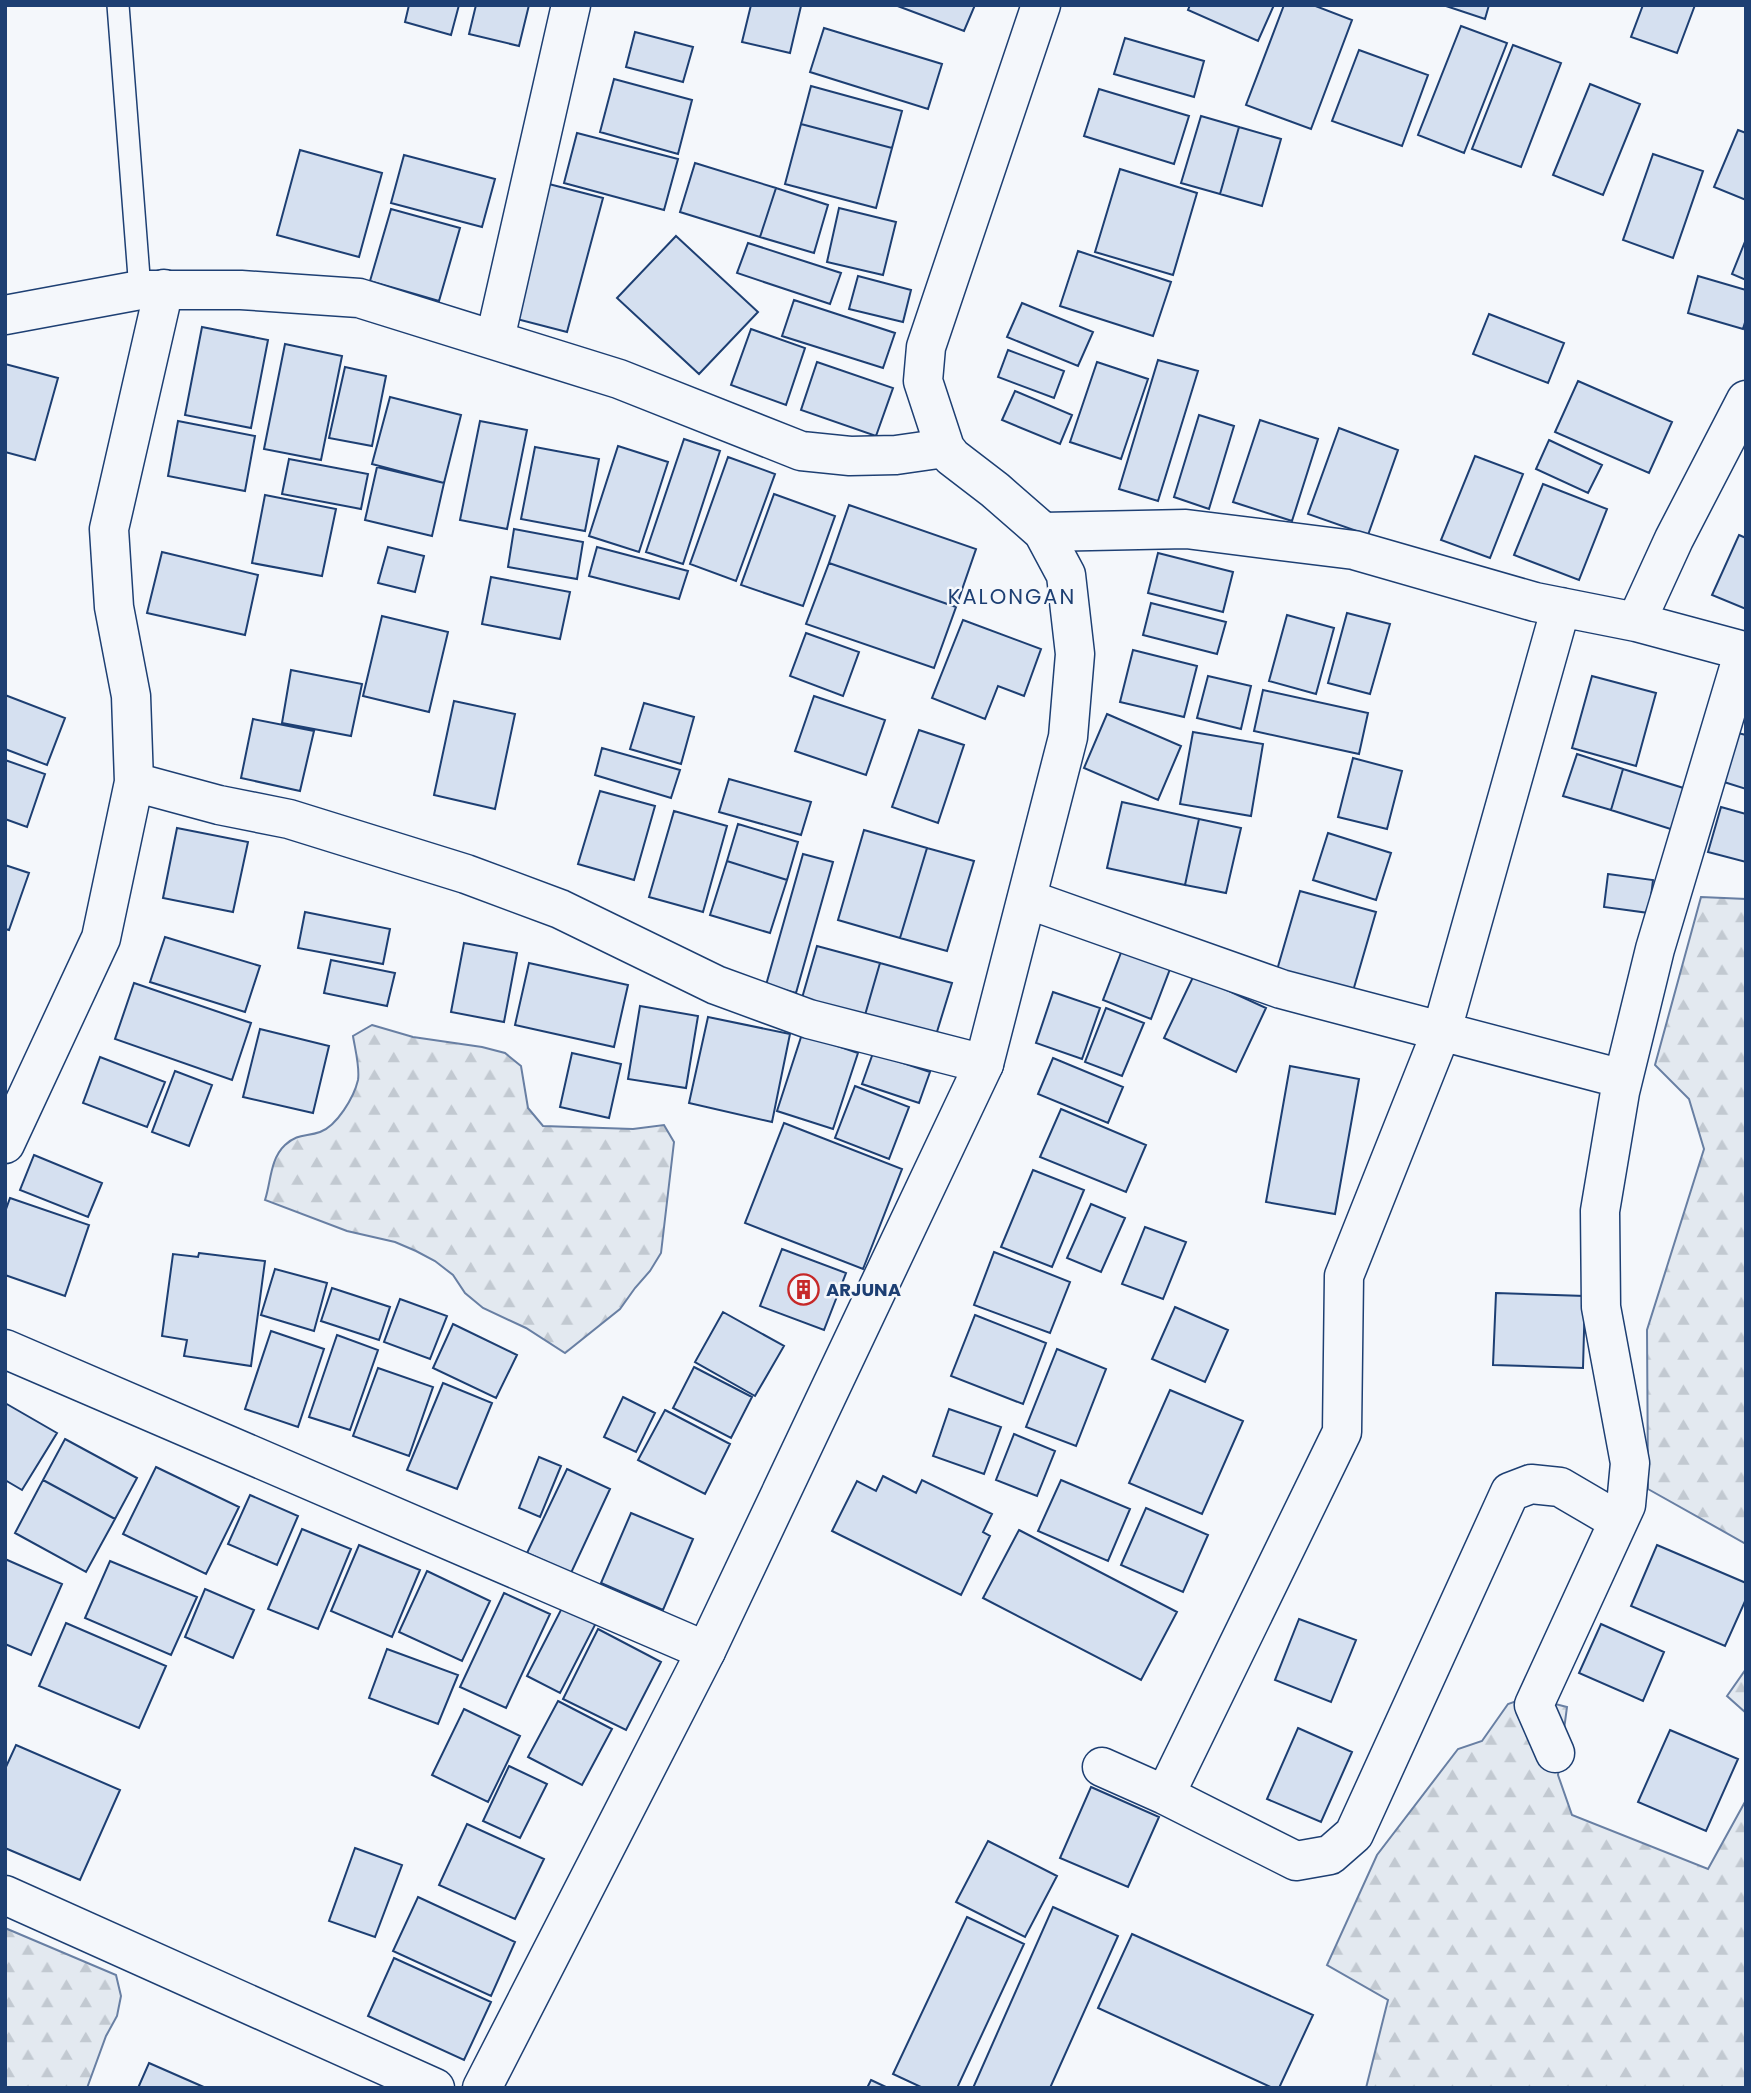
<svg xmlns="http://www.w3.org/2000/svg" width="1751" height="2093" viewBox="0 0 1751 2093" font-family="Poppins,sans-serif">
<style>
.forest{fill:url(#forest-firs);stroke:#687fa3;stroke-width:2}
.building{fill:#d5e0f0;stroke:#1d3f73;stroke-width:2}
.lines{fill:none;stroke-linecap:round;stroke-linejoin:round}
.lane-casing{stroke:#1d3f73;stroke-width:24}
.street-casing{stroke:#1d3f73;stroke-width:41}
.secondary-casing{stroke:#1d3f73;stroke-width:41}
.lane{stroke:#f4f7fb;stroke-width:21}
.street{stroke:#f4f7fb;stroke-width:38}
.secondary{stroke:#f4f7fb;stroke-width:38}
.labels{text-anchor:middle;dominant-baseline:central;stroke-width:5;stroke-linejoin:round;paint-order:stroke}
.poi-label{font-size:18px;font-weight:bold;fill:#1d3f73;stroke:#f4f7fb;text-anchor:start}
.quarter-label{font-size:21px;letter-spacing:2px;fill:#1d3f73;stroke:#f4f7fb}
</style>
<defs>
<pattern id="forest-firs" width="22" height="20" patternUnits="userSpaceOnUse" patternTransform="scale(1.75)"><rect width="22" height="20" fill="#e3e9f0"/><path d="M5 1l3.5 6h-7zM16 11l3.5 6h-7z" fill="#c2c9d1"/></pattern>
</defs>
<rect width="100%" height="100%" fill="#f4f7fb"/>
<path class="forest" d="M1701,897l45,2v645l-98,-55 -1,-159 57,-181 -15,-50 -34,-34z
M372,1025l41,12 69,10 23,6 16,13 7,42 15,18 90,3 31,-4 10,17 -13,111 -11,18 -15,17 -15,21 -55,44 -39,-25 -43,-20 -18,-15 -12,-18 -18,-14 -19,-10 -21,-9 -48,-11 -82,-31c6,-18 5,-41 20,-55 13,-12 21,-8 35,-13 17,-6 34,-35 38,-52 2,-13 -3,-31 -5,-44z
M1746,1669v44l-19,-17z
M1528,1697l39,10 -9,68 14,40 136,54 38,-69v288h-380l22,-88 -61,-35 50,-110 81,-106 24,-8 26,-37z
M5,1928l111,47 5,21 -4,20 -11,20 -19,52h-82z"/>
<path class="building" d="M409,5h50l-8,30 -46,-13z
M476,5h53l-10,41 -50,-12z
M751,5l50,1 -11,47 -48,-11z
M895,5h80l-11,26z
M1190,5h84l-16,36 -70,-31z
M1284,5h29l39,15 -41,109 -65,-24z
M1443,5h46l-4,14z
M1643,5h52l-18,48 -46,-16z
M1461,26l46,17 -43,110 -46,-18z
M824,28l118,36 -14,45 -118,-37z
M635,32l58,15 -10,35 -57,-15z
M1125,38l79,23 -10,36 -80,-23z
M1513,45l48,18 -40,104 -49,-18z
M1359,50l69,25 -26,71 -70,-25z
M614,79l78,21 -14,54 -78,-22z
M1590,84l50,20 -37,91 -50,-20z
M811,86l91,25 -10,37 -91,-24z
M1099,89l90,27 -15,48 -90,-28z
M1201,116l38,11 -19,67 -39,-11z
M801,124l91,24 -16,60 -91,-24z
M1239,127l42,12 -19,67 -42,-12z
M1738,130l8,3v67l-32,-13z
M577,133l101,26 -14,51 -100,-27z
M300,150l82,23 -23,84 -82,-22z
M1653,154l50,17 -30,87 -50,-18z
M404,155l91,24 -13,48 -91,-24z
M695,163l81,25 -16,49 -80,-25z
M1120,169l77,24 -24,82 -78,-23z
M545,183l58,15 -36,134 -58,-15z
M776,188l52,17 -14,48 -54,-16z
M839,208l57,14 -13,53 -56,-13z
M391,209l69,19 -21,73 -69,-20z
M676,236l82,76 -59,62 -82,-76z
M1746,239v41l-14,-6z
M748,243l93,30 -11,31 -93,-31z
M1078,251l93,31 -18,54 -93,-30z
M858,276l53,14 -8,32 -54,-13z
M1698,276l48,14v29l-3,10 -55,-16z
M794,300l101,33 -12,35 -101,-32z
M1022,303l71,29 -15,34 -71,-29z
M1489,314l75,29 -16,40 -75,-29z
M202,327l66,13 -17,88 -66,-13z
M751,329l54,19 -19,57 -55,-20z
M285,344l57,12 -21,104 -57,-11z
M1008,350l56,21 -10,27 -56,-21z
M1158,360l40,11 -40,130 -39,-12z
M817,362l76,26 -17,48 -75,-26z
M1097,362l51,17 -27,80 -51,-17z
M5,364l53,14 -23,82 -30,-8z
M345,367l41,9 -14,70 -43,-8z
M1578,381l94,41 -23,51 -94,-41z
M1015,391l57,24 -12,29 -58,-24z
M390,397l71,18 -17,68 -72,-19z
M1199,415l35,11 -25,83 -35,-12z
M1260,420l58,19 -26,82 -59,-19z
M178,421l77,15 -10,55 -77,-15z
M480,421l47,9 -20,99 -47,-9z
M1339,428l59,22 -30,85 -60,-21z
M684,439l36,12 -37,113 -37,-12z
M1549,440l53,25 -14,28 -52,-24z
M618,446l50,16 -29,90 -50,-16z
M535,447l64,12 -14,72 -64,-12z
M1475,456l48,18 -33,84 -49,-18z
M728,457l47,17 -39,107 -46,-17z
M289,459l79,15 -7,35 -79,-15z
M377,467l67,16 -12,53 -67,-16z
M1543,484l64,25 -28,71 -65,-25z
M774,494l61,22 -32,90 -62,-21z
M265,495l71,14 -14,67 -70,-13z
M849,505l127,44 -20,58 -127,-44z
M514,529l69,13 -6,37 -69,-12z
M1739,535l7,3v71l-34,-14z
M388,547l36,9 -9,36 -37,-9z
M597,547l91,24 -9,28 -90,-23z
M162,552l96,23 -13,60 -98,-22z
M1158,553l75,19 -10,40 -75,-19z
M829,563l127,44 -22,61 -128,-44z
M491,577l79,15 -10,47 -78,-15z
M1151,603l75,19 -9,32 -74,-19z
M1347,613l43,11 -20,70 -42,-11z
M1287,615l47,13 -18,66 -47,-13z
M382,616l66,16 -19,80 -66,-16z
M963,620l78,29 -17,47 -26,-10 -13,33 -53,-21z
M806,633l53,19 -16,44 -53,-20z
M1133,650l64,16 -13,51 -64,-15z
M291,670l71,14 -11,52 -69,-13z
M1208,676l43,10 -10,43 -44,-11z
M1592,676l64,17 -20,73 -64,-18z
M1263,690l105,23 -9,41 -105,-23z
M5,695l60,23 -18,47 -42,-16z
M814,696l71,24 -19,55 -71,-24z
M454,701l61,13 -20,95 -61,-14z
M644,703l50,14 -13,47 -51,-15z
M1107,714l74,32 -23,54 -74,-32z
M253,719l61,12 -14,60 -59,-13z
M919,730l45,15 -26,78 -46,-16z
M1193,732l70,12 -12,72 -71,-12z
M1738,733l8,2v54l-22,-7z
M602,748l78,22 -9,28 -76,-23z
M1577,754l46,15 -12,41 -48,-14z
M1353,758l49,13 -15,58 -49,-12z
M5,760l40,14 -18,53 -22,-8z
M1623,769l70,22 -13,41 -69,-22z
M729,779l82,23 -10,33 -82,-23z
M600,791l55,15 -21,74 -56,-16z
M1122,802l77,17 -14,66 -78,-17z
M1721,807l25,7v48l-38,-10z
M674,811l53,15 -24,86 -54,-15z
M1199,819l42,9 -15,65 -41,-8z
M738,824l60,18 -11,38 -60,-19z
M177,828l71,14 -15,70 -70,-14z
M864,830l63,18 -27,90 -62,-18z
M1328,833l63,20 -15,47 -63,-20z
M927,848l47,13 -27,90 -47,-13z
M803,854l30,8 -37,131 -30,-8z
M727,861l60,19 -17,53 -60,-18z
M5,865l24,8 -20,57 -4,-1z
M1608,874l45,6 -4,33 -45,-6z
M1300,891l76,21 -23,79 -76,-21z
M305,912l85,17 -7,35 -85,-16z
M165,937l95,29 -15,46 -95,-30z
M464,943l53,10 -13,69 -53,-10z
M817,946l63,17 -15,52 -63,-17z
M1122,950l48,19 -19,50 -48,-19z
M331,960l64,13 -8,33 -63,-13z
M529,963l99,22 -14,62 -99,-22z
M880,963l72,20 -16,52 -71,-20z
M1194,975l72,33 -30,64 -72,-34z
M134,983l117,40 -19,57 -117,-41z
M1053,992l47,16 -18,51 -46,-16z
M640,1006l58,10 -12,72 -58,-9z
M1106,1008l38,15 -22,53 -37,-14z
M708,1017l82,17 -18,88 -83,-19z
M260,1029l69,17 -16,67 -70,-16z
M802,1034l56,19 -25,76 -56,-18z
M572,1053l49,11 -12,54 -49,-11z
M873,1053l57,19 -11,31 -57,-19z
M100,1057l65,25 -18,45 -64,-24z
M1053,1058l70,29 -15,36 -70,-29z
M1290,1066l69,13 -24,135 -69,-12z
M175,1071l37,14 -23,61 -37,-14z
M855,1086l54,21 -20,52 -54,-21z
M1061,1109l85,36 -20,47 -86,-35z
M784,1123l118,46 -39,100 -118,-46z
M34,1155l68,28 -14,34 -68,-27z
M1033,1170l51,20 -32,77 -51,-20z
M10,1198l79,27 -24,71 -60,-21v-63z
M1091,1204l34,14 -24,54 -34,-14z
M1145,1227l41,15 -23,57 -41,-15z
M782,1249l64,24 -22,57 -64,-24z
M994,1252l76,30 -20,51 -76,-28z
M199,1253l66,8 -14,105 -67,-10 3,-16 -25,-4 11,-82 25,3z
M275,1269l52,14 -13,48 -53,-16z
M332,1288l58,19 -11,33 -58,-19z
M1496,1293l89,3 -2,72 -90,-3z
M400,1299l47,17 -17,43 -46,-17z
M1175,1307l53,23 -23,52 -53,-23z
M723,1312l61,34 -29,50 -60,-34z
M975,1315l71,28 -23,61 -72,-28z
M453,1324l64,31 -21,43 -63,-30z
M271,1331l53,18 -26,78 -53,-18z
M337,1335l41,15 -28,80 -41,-13z
M1057,1349l49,20 -30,77 -50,-19z
M694,1367l58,30 -21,41 -58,-30z
M378,1368l55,19 -24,69 -56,-20z
M443,1383l49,20 -35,86 -50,-19z
M1170,1390l73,31 -41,93 -73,-31z
M623,1397l32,16 -19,39 -32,-15z
M5,1403l52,30 -35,57 -17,-10z
M949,1409l52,18 -17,47 -51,-18z
M665,1410l65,34 -25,50 -67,-34z
M1014,1434l41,17 -18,45 -41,-16z
M65,1439l72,39 -22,41 -72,-39z
M539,1457l22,9 -21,51 -21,-9z
M156,1467l83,40 -33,67 -83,-40z
M567,1469l43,20 -39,84 -44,-20z
M883,1476l33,17 6,-13 70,34 -9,18 7,4 -29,59 -129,-64 25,-50 19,10z
M43,1480l72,39 -29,53 -71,-39z
M1061,1480l69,29 -22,52 -70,-30z
M250,1495l48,21 -21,49 -49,-21z
M1146,1508l62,27 -25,57 -62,-27z
M631,1513l62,26 -30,71 -62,-27z
M302,1529l49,20 -33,80 -50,-20z
M1019,1530l158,82 -36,68 -158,-82z
M359,1545l61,25 -28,67 -61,-26z
M1657,1545l89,38v16l-21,47 -94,-40z
M5,1559l57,25 -31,71 -26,-11z
M110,1561l87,36 -26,58 -86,-37z
M427,1571l63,30 -28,60 -63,-29z
M205,1589l49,21 -21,48 -48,-21z
M504,1593l46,21 -44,94 -46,-21z
M564,1604l33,17 -37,72 -33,-17z
M1299,1619l57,21 -25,62 -56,-22z
M66,1623l100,43 -27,62 -100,-42z
M1601,1624l63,28 -21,49 -64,-28z
M598,1629l63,33 -35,68 -63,-31z
M387,1649l71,26 -20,49 -69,-26z
M558,1701l54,28 -30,56 -54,-28z
M464,1709l56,27 -32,66 -56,-27z
M1298,1728l54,24 -31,70 -54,-23z
M1670,1730l68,29 -32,72 -68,-29z
M16,1745l104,45 -40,90 -75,-32v-79z
M509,1766l38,18 -27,54 -37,-17z
M1091,1787l68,30 -31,70 -68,-29z
M467,1824l77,35 -29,60 -76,-34z
M988,1841l69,35 -32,61 -69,-35z
M355,1848l47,17 -27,72 -46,-16z
M418,1897l97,45 -24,54 -98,-45z
M1053,1907l65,29 -68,152h-77z
M967,1917l57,27 -67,144h-34l-30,-14z
M1132,1934l181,81 -34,73h-6l-175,-80z
M394,1958l97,44 -27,58 -96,-44z
M149,2063l57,25h-68z
M871,2080l17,8h-21z"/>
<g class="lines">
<defs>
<path id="lane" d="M118,5l22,285"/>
<path id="street" d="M164,289l-55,240 5,78 17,89 3,86 85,23 70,14 177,55 94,35 156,76 93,34 175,45
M495,339l76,-334
M1043,532l143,-3 168,21 181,52 101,20 38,-83 72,-139
M1027,899l254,90 342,90
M5,1144l96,-206 33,-156
M5,1349l701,302
M1555,1753l-21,-48 92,-200 4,-42 -29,-156 -1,-96 20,-119 35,-143 89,-298 -108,-29
M1102,1767l63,28 131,66 34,-6 24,-21 156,-342 21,-8 29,3 58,34
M1165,1795l177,-363 2,-156 98,-246 119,-423
M5,1895l430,193"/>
<path id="secondary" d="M5,315l135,-25h101l118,8 260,81 182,72 49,5 46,-1 49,-7
M482,2088l224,-437 278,-587 84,-327 7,-83 -9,-79 -23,-43 -48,-42 -43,-33 -7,-9 -22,-67 3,-34 115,-342"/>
</defs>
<use href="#lane" class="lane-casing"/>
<use href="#street" class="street-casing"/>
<use href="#secondary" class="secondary-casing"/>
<use href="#lane" class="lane"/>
<use href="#street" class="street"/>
<use href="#secondary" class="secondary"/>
</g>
<defs>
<symbol id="building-ring" viewBox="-11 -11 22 22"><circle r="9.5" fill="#f4f7fb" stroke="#c62828" stroke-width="1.5"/><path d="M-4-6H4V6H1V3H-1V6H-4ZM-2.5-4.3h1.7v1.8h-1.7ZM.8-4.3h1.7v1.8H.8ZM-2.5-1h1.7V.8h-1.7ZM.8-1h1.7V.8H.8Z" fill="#c62828"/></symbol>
</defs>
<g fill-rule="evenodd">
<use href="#building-ring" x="786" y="1272" width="35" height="35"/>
</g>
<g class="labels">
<g class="poi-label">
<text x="826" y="1289">ARJUNA</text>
</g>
<g class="quarter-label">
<text x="1012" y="596">KALONGAN</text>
</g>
</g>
<rect width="1751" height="2093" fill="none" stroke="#1d3f73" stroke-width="14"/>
</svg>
